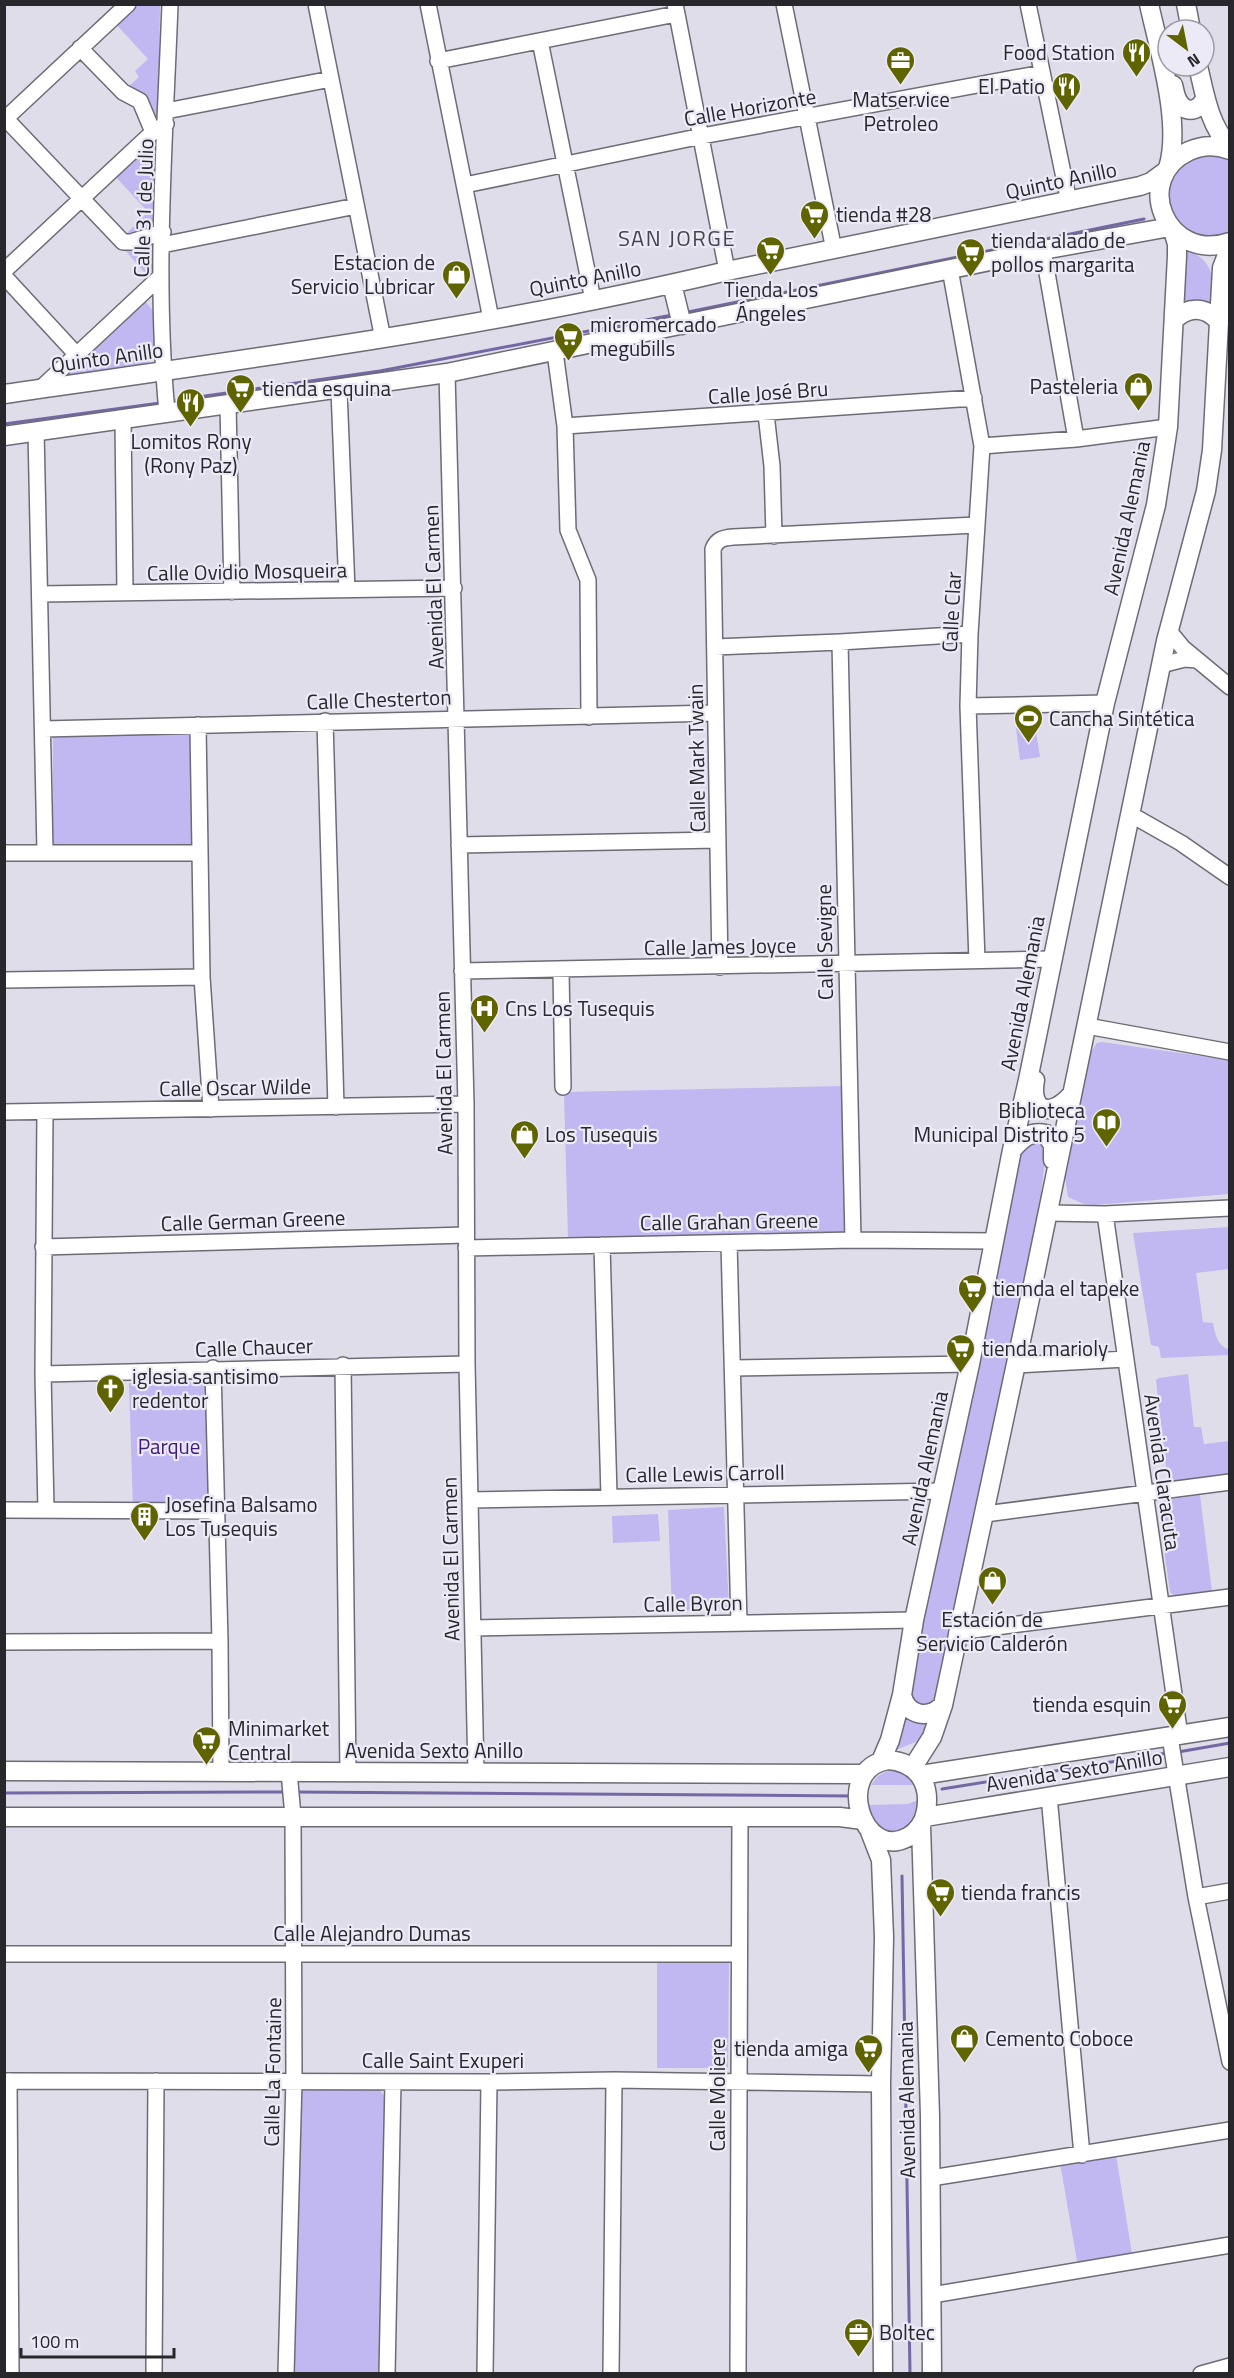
<svg xmlns="http://www.w3.org/2000/svg" width="1234" height="2378" viewBox="0 0 1234 2378" font-family="'Titillium Web',sans-serif">
<style>
.green{fill:#c1b7f1}
.lines{fill:none;stroke-linecap:round;stroke-linejoin:round}
.stream{stroke:#7567a5;stroke-width:3}
.minor-casing{stroke:#6d6b75;stroke-width:18}
.major-casing{stroke:#6d6b75;stroke-width:21}
.minor{stroke:#fff;stroke-width:15}
.major{stroke:#fff;stroke-width:18}
.labels{text-anchor:middle;dominant-baseline:central;stroke-width:4.5;stroke-linejoin:round;paint-order:stroke}
.poi-label{font-size:21px;fill:#28272c;stroke:#eceaf6;text-anchor:start}
.street-label{font-size:21px;fill:#28272c;stroke:#eceaf6}
.park-label{font-size:21px;fill:#3f1a7f;stroke:#eceaf6}
.neighbourhood-label{font-size:22px;letter-spacing:1.5px;fill:#46444e;stroke:#eceaf6}
</style>
<rect width="100%" height="100%" fill="#dfdde9"/>
<path class="green" d="M135,5h25l-2,109 -3,9 -29,-34 13,-12 -4,-6 13,-12 -33,-36z
M146,146l4,1 5,6 1,119 -5,8 -33,-38 30,-30 -35,-38z
M1222,154l7,3v78c-46,20 -85,-43 -43,-73 4,-2 8,-6 12,-7 7,-2 16,0 24,-1z
M1186,250c28,9 29,32 28,57l-31,-2z
M145,301l9,11c0,18 5,42 -9,54l-88,13 81,-75z
M1035,725l5,32 -20,3 -4,-32z
M194,731l2,115 -143,1v-112z
M1102,1042l127,18v134l-135,11 -10,-1 -16,-7 -3,-20 24,-122 8,-12z
M844,1086l4,148 -280,6 -4,-148z
M1034,1140l13,4 -12,100 -94,454 -18,10 -12,-10 13,-89 96,-459z
M1229,1227v42l-33,4 7,49 10,1c3,14 4,21 16,27v5l-68,3 -2,-11 -8,-2 -18,-112z
M1188,1374l6,53h7l3,17 25,-3v36l-61,7 -12,-104 3,-2z
M206,1382l4,128 -77,-1 -4,-126z
M1200,1495l12,96 -38,5 -4,-4 -12,-87 7,-5z
M724,1507l5,101 -57,3 -4,-101z
M658,1514l2,27 -47,2 -1,-27z
M903,1712l32,8 -12,19 -30,12z
M889,1770c13,-1 20,5 27,15h-45l7,-9z
M918,1800c-1,44 -47,40 -49,5l39,-1z
M657,1963h72l-1,105h-71z
M377,2087l9,11 -3,275 -95,1 11,-286z
M1116,2155l17,105 -55,7 -18,-104z"/>
<g class="lines">
<path class="stream" d="M688,312l456,-93
M177,400l203,-29 292,-56
M4,424l156,-21
M1178,1752l52,-9
M942,1789l225,-36
M296,1792l556,4
M4,1793l282,-1
M902,1876l4,236
M906,2120l4,254"/>
<defs>
<path id="minor" d="M316,4l67,335
M428,4l63,315
M675,4l52,267
M784,4l50,246
M1028,4l41,198
M540,41l53,259
M80,48l43,44 17,9 13,31
M438,61l238,-47
M166,111l165,-32
M6,119l117,123h8l32,-10
M4,120l124,-116
M465,185l237,-49 340,-63
M162,245l194,-39
M1043,250l33,189
M950,269l32,177 -12,188 -2,72 9,255
M4,271l149,-139 13,-8
M4,276l72,78
M555,352l10,74 3,104 20,50 1,137
M447,373l19,731 1,260 9,409
M40,389l121,-113
M339,390l8,200
M228,404l4,188
M167,412c-13,-135 -2,-272 3,-408
M766,414l6,52 2,70
M123,419l2,174
M565,426l409,-28
M36,431l9,420
M982,446l94,-7 92,-12
M40,594l414,-6
M1169,631l14,17 47,39
M840,642l13,598
M715,647l125,-5 130,-8
M1161,665l24,-6 12,1
M968,706l137,-3
M325,721l11,386
M198,725l4,252 9,132
M43,729l672,-16
M1130,814l51,29 49,34
M459,845l259,-5
M4,853h196
M720,967l-7,-418c4,-10 10,-11 20,-12l243,-12
M561,970l2,117
M462,971l589,-12
M4,980l198,-3
M1087,1026l143,26
M4,1112l462,-8
M45,1112l-2,262 3,136
M1047,1213l58,1 125,-6
M1105,1214l75,522
M729,1243l10,380
M602,1245l7,251
M43,1247l423,-12
M466,1248l387,-8 141,1
M343,1365l5,407
M1016,1365l110,-6
M213,1368l7,273 1,131
M733,1368l237,-4
M43,1374l424,-10
M470,1500l471,-9
M4,1510l213,1
M985,1514l245,-32
M473,1628l441,-8
M957,1632l273,-35
M4,1642l216,-1
M1170,1737l26,160 34,165
M1049,1796l33,359
M1196,1897l34,-6
M4,1954h735
M4,2081l485,1 125,-2 267,4
M9,2081l2,293
M931,2178l299,-48
M932,2295l298,-50
M154,2374l2,-293
M286,2374l8,-294 -1,-264 -4,-44
M387,2374l6,-292
M485,2374l4,-292
M611,2374l3,-294
M738,2374l2,-557
M1201,2374l29,-8"/>
<path id="major" d="M1149,4c10,46 33,120 19,164
M1186,4l5,26
M1198,66c7,29 11,59 32,81
M1173,85c2,7 2,13 7,19 8,11 22,5 25,-7
M1230,150c-13,-5 -28,-5 -41,1 -58,27 -23,113 41,91
M672,284l10,41
M1174,320c14,-14 32,-14 45,2
M4,394c242,-35 485,-66 723,-123l413,-85 11,-4 15,-11
M4,436l443,-63 596,-123 127,-23
M1035,1080c-6,33 17,38 37,14
M1012,1150c10,-12 18,-19 34,-16l7,11v15
M902,1695c5,21 27,25 41,10
M888,1760c29,2 43,23 38,51 -2,11 -8,20 -18,26 -46,25 -75,-68 -20,-77z
M881,1761l9,-21 12,-45 12,-75 56,-256 42,-214 16,-70 77,-377 51,-198 12,-78 9,-171v-12l-4,-14
M913,1767l19,-30 11,-32 86,-402 137,-662 40,-150 6,-41 10,-182 8,-21
M4,1771l859,3
M921,1775l309,-48
M4,1817h836l23,3
M925,1817l305,-50
M921,1825l9,291 2,258
M869,1829l12,31 3,77 -3,147 2,290"/>
</defs>
<use href="#minor" class="minor-casing"/>
<use href="#major" class="major-casing"/>
<use href="#minor" class="minor"/>
<use href="#major" class="major"/>
</g>
<defs>
<symbol id="restaurant-pin" viewBox="-11 -11 22 30"><path d="M0 17L-7.5 6A9.5 9.5 0 1 1 7.5 6Z" fill="#606400" stroke="#eceaf6"/><path d="M-5-6h1v4h1v-4h1v4h1v-4h1v5L-1.5 .5V6h-2V.5L-5-1ZM5-6V6H3V1.5H1.5Q1.5-4 5-6Z" fill="#fff"/></symbol>
<symbol id="office-pin" viewBox="-11 -11 22 30"><path d="M0 17L-7.5 6A9.5 9.5 0 1 1 7.5 6Z" fill="#606400" stroke="#eceaf6"/><path d="M-6-3h4V-5.5h4V-3h4V5H-6ZM-1-4.5V-3h2v-1.5ZM-6 0V1H6V0Z" fill="#fff"/></symbol>
<symbol id="supermarket-pin" viewBox="-11 -11 22 30"><path d="M0 17L-7.5 6A9.5 9.5 0 1 1 7.5 6Z" fill="#606400" stroke="#eceaf6"/><path d="M-6-5.5h2.5l.6 2H6L4.5 2H-2.5L-4.4-4H-6ZM-1.5 3.2a1.3 1.3 0 1 0 .1 0ZM3 3.2a1.3 1.3 0 1 0 .1 0Z" fill="#fff"/></symbol>
<symbol id="shop-pin" viewBox="-11 -11 22 30"><path d="M0 17L-7.5 6A9.5 9.5 0 1 1 7.5 6Z" fill="#606400" stroke="#eceaf6"/><path d="M-5-2.5h2.3a2.7 3.5 0 0 1 5.4 0H5L5.5 6h-11ZM-1.5-2.5h3a1.5 2.3 0 0 0-3 0Z" fill="#fff"/></symbol>
<symbol id="stadium-pin" viewBox="-11 -11 22 30"><path d="M0 17L-7.5 6A9.5 9.5 0 1 1 7.5 6Z" fill="#606400" stroke="#eceaf6"/><path d="M0-5a6.5 5 0 1 0 0 10a6.5 5 0 1 0 0-10ZM-3.5-1.8h7v3.6h-7Z" fill="#fff"/></symbol>
<symbol id="hospital-pin" viewBox="-11 -11 22 30"><path d="M0 17L-7.5 6A9.5 9.5 0 1 1 7.5 6Z" fill="#606400" stroke="#eceaf6"/><path d="M-5-5h3v3.5h4V-5h3V5h-3V1.5h-4V5h-3Z" fill="#fff"/></symbol>
<symbol id="library-pin" viewBox="-11 -11 22 30"><path d="M0 17L-7.5 6A9.5 9.5 0 1 1 7.5 6Z" fill="#606400" stroke="#eceaf6"/><path d="M-6-4Q-3-5.5-.7-3.5V5Q-3 3-6 4ZM6-4Q3-5.5 .7-3.5V5Q3 3 6 4Z" fill="#fff"/></symbol>
<symbol id="church-pin" viewBox="-11 -11 22 30"><path d="M0 17L-7.5 6A9.5 9.5 0 1 1 7.5 6Z" fill="#606400" stroke="#eceaf6"/><path d="M-1.2-6h2.4v3.5h3.3v2.4h-3.3V6h-2.4V-.1h-3.3v-2.4h3.3Z" fill="#fff"/></symbol>
<symbol id="building-pin" viewBox="-11 -11 22 30"><path d="M0 17L-7.5 6A9.5 9.5 0 1 1 7.5 6Z" fill="#606400" stroke="#eceaf6"/><path d="M-4-6H4V6H1V3H-1V6H-4ZM-2.5-4.3h1.7v1.8h-1.7ZM.8-4.3h1.7v1.8H.8ZM-2.5-1h1.7V.8h-1.7ZM.8-1h1.7V.8H.8Z" fill="#fff"/></symbol>
</defs>
<g fill-rule="evenodd">
<use href="#restaurant-pin" x="1120" y="36" width="33" height="45"/>
<use href="#office-pin" x="884" y="44" width="33" height="45"/>
<use href="#restaurant-pin" x="1050" y="70" width="33" height="45"/>
<use href="#supermarket-pin" x="798" y="198" width="33" height="45"/>
<use href="#supermarket-pin" x="754" y="234" width="33" height="45"/>
<use href="#supermarket-pin" x="954" y="236" width="33" height="45"/>
<use href="#shop-pin" x="440" y="258" width="33" height="45"/>
<use href="#supermarket-pin" x="552" y="320" width="33" height="45"/>
<use href="#shop-pin" x="1122" y="370" width="33" height="45"/>
<use href="#supermarket-pin" x="224" y="372" width="33" height="45"/>
<use href="#restaurant-pin" x="174" y="386" width="33" height="45"/>
<use href="#stadium-pin" x="1012" y="702" width="33" height="45"/>
<use href="#hospital-pin" x="468" y="992" width="33" height="45"/>
<use href="#library-pin" x="1090" y="1106" width="33" height="45"/>
<use href="#shop-pin" x="508" y="1118" width="33" height="45"/>
<use href="#supermarket-pin" x="956" y="1272" width="33" height="45"/>
<use href="#supermarket-pin" x="944" y="1332" width="33" height="45"/>
<use href="#church-pin" x="94" y="1372" width="33" height="45"/>
<use href="#building-pin" x="128" y="1500" width="33" height="45"/>
<use href="#shop-pin" x="976" y="1564" width="33" height="45"/>
<use href="#supermarket-pin" x="1156" y="1688" width="33" height="45"/>
<use href="#supermarket-pin" x="190" y="1724" width="33" height="45"/>
<use href="#supermarket-pin" x="924" y="1876" width="33" height="45"/>
<use href="#shop-pin" x="948" y="2022" width="33" height="45"/>
<use href="#supermarket-pin" x="852" y="2032" width="33" height="45"/>
<use href="#office-pin" x="842" y="2316" width="33" height="45"/>
</g>
<g class="labels">
<g class="poi-label">
<text x="1115" y="52" text-anchor="end">Food Station</text>
<text x="1045" y="86" text-anchor="end">El Patio</text>
<text x="901" y="99" text-anchor="middle">Matservice<tspan x="901" dy="24">Petroleo</tspan></text>
<text x="836" y="214">tienda #28</text>
<text x="991" y="240">tienda alado de<tspan x="991" dy="24">pollos margarita</tspan></text>
<text x="435" y="262" text-anchor="end">Estacion de<tspan x="435" dy="24">Servicio Lubricar</tspan></text>
<text x="771" y="289" text-anchor="middle">Tienda Los<tspan x="771" dy="24">Ángeles</tspan></text>
<text x="590" y="324">micromercado<tspan x="590" dy="24">megubills</tspan></text>
<text x="1118" y="386" text-anchor="end">Pasteleria</text>
<text x="262" y="388">tienda esquina</text>
<text x="191" y="441" text-anchor="middle">Lomitos Rony<tspan x="191" dy="24">(Rony Paz)</tspan></text>
<text x="1049" y="718">Cancha Sintética</text>
<text x="505" y="1008">Cns Los Tusequis</text>
<text x="1085" y="1110" text-anchor="end">Biblioteca<tspan x="1085" dy="24">Municipal Distrito 5</tspan></text>
<text x="545" y="1134">Los Tusequis</text>
<text x="993" y="1288">tiemda el tapeke</text>
<text x="982" y="1348">tienda marioly</text>
<text x="132" y="1376">iglesia santisimo<tspan x="132" dy="24">redentor</tspan></text>
<text x="165" y="1504">Josefina Balsamo<tspan x="165" dy="24">Los Tusequis</tspan></text>
<text x="992" y="1619" text-anchor="middle">Estación de<tspan x="992" dy="24">Servicio Calderón</tspan></text>
<text x="1151" y="1704" text-anchor="end">tienda esquin</text>
<text x="228" y="1728">Minimarket<tspan x="228" dy="24">Central</tspan></text>
<text x="961" y="1892">tienda francis</text>
<text x="985" y="2038">Cemento Coboce</text>
<text x="848" y="2048" text-anchor="end">tienda amiga</text>
<text x="879" y="2332">Boltec</text>
</g>
<g class="street-label">
<text transform="translate(750 107) rotate(-10)">Calle Horizonte</text>
<text transform="translate(1061 180) rotate(-12)">Quinto Anillo</text>
<text transform="translate(143 208) rotate(-88)">Calle 31 de Julio</text>
<text transform="translate(585 278) rotate(-11)">Quinto Anillo</text>
<text transform="translate(107 357) rotate(-8)">Quinto Anillo</text>
<text transform="translate(768 392) rotate(-4)">Calle José Bru</text>
<text transform="translate(1126 518) rotate(-78)">Avenida Alemania</text>
<text transform="translate(247 571) rotate(-1)">Calle Ovidio Mosqueira</text>
<text transform="translate(433 587) rotate(-92)">Avenida El Carmen</text>
<text transform="translate(951 612) rotate(-87)">Calle Clar</text>
<text transform="translate(379 699) rotate(-2)">Calle Chesterton</text>
<text transform="translate(696 758) rotate(-91)">Calle Mark Twain</text>
<text transform="translate(824 942) rotate(-91)">Calle Sevigne</text>
<text transform="translate(720 946) rotate(-1)">Calle James Joyce</text>
<text transform="translate(1022 993) rotate(-79)">Avenida Alemania</text>
<text transform="translate(443 1073) rotate(-91)">Avenida El Carmen</text>
<text transform="translate(235 1087) rotate(-1)">Calle Oscar Wilde</text>
<text transform="translate(253 1220) rotate(-2)">Calle German Greene</text>
<text transform="translate(729 1221) rotate(-1)">Calle Grahan Greene</text>
<text transform="translate(254 1347) rotate(-2)">Calle Chaucer</text>
<text transform="translate(924 1468) rotate(-78)">Avenida Alemania</text>
<text transform="translate(1163 1472) rotate(82)">Avenida Claracuta</text>
<text transform="translate(705 1473) rotate(-1)">Calle Lewis Carroll</text>
<text transform="translate(450 1559) rotate(-91)">Avenida El Carmen</text>
<text transform="translate(693 1603) rotate(-1)">Calle Byron</text>
<text x="434" y="1750">Avenida Sexto Anillo</text>
<text transform="translate(1074 1770) rotate(-9)">Avenida Sexto Anillo</text>
<text x="372" y="1933">Calle Alejandro Dumas</text>
<text x="443" y="2060">Calle Saint Exuperi</text>
<text transform="translate(272 2072) rotate(-89)">Calle La Fontaine</text>
<text transform="translate(717 2095) rotate(-90)">Calle Moliere</text>
<text transform="translate(906 2100) rotate(-91)">Avenida Alemania</text>
</g>
<g class="park-label">
<text x="169" y="1446">Parque</text>
</g>
<g class="neighbourhood-label">
<text x="677" y="238">SAN JORGE</text>
</g>
</g>
<rect width="1234" height="2378" fill="none" stroke="#28272c" stroke-width="12"/>
<g transform="translate(1186 48) rotate(148)"><circle r="28" fill="#eceaf6" stroke="#9e9ca5" stroke-width="1.5"/>
<path d="M0-4.5L10 22L0 15L-10 22Z" fill="#606400"/>
<text y="-9" font-size="16" font-weight="bold" text-anchor="middle" fill="#28272c">N</text>
</g>
<path d="M21 2348v9h153v-9" fill="none" stroke="#28272c" stroke-width="3"/>
<text x="30" y="2348" font-size="18" fill="#28272c" stroke="#eceaf6" stroke-width="4.5" paint-order="stroke">100 m</text>
</svg>
